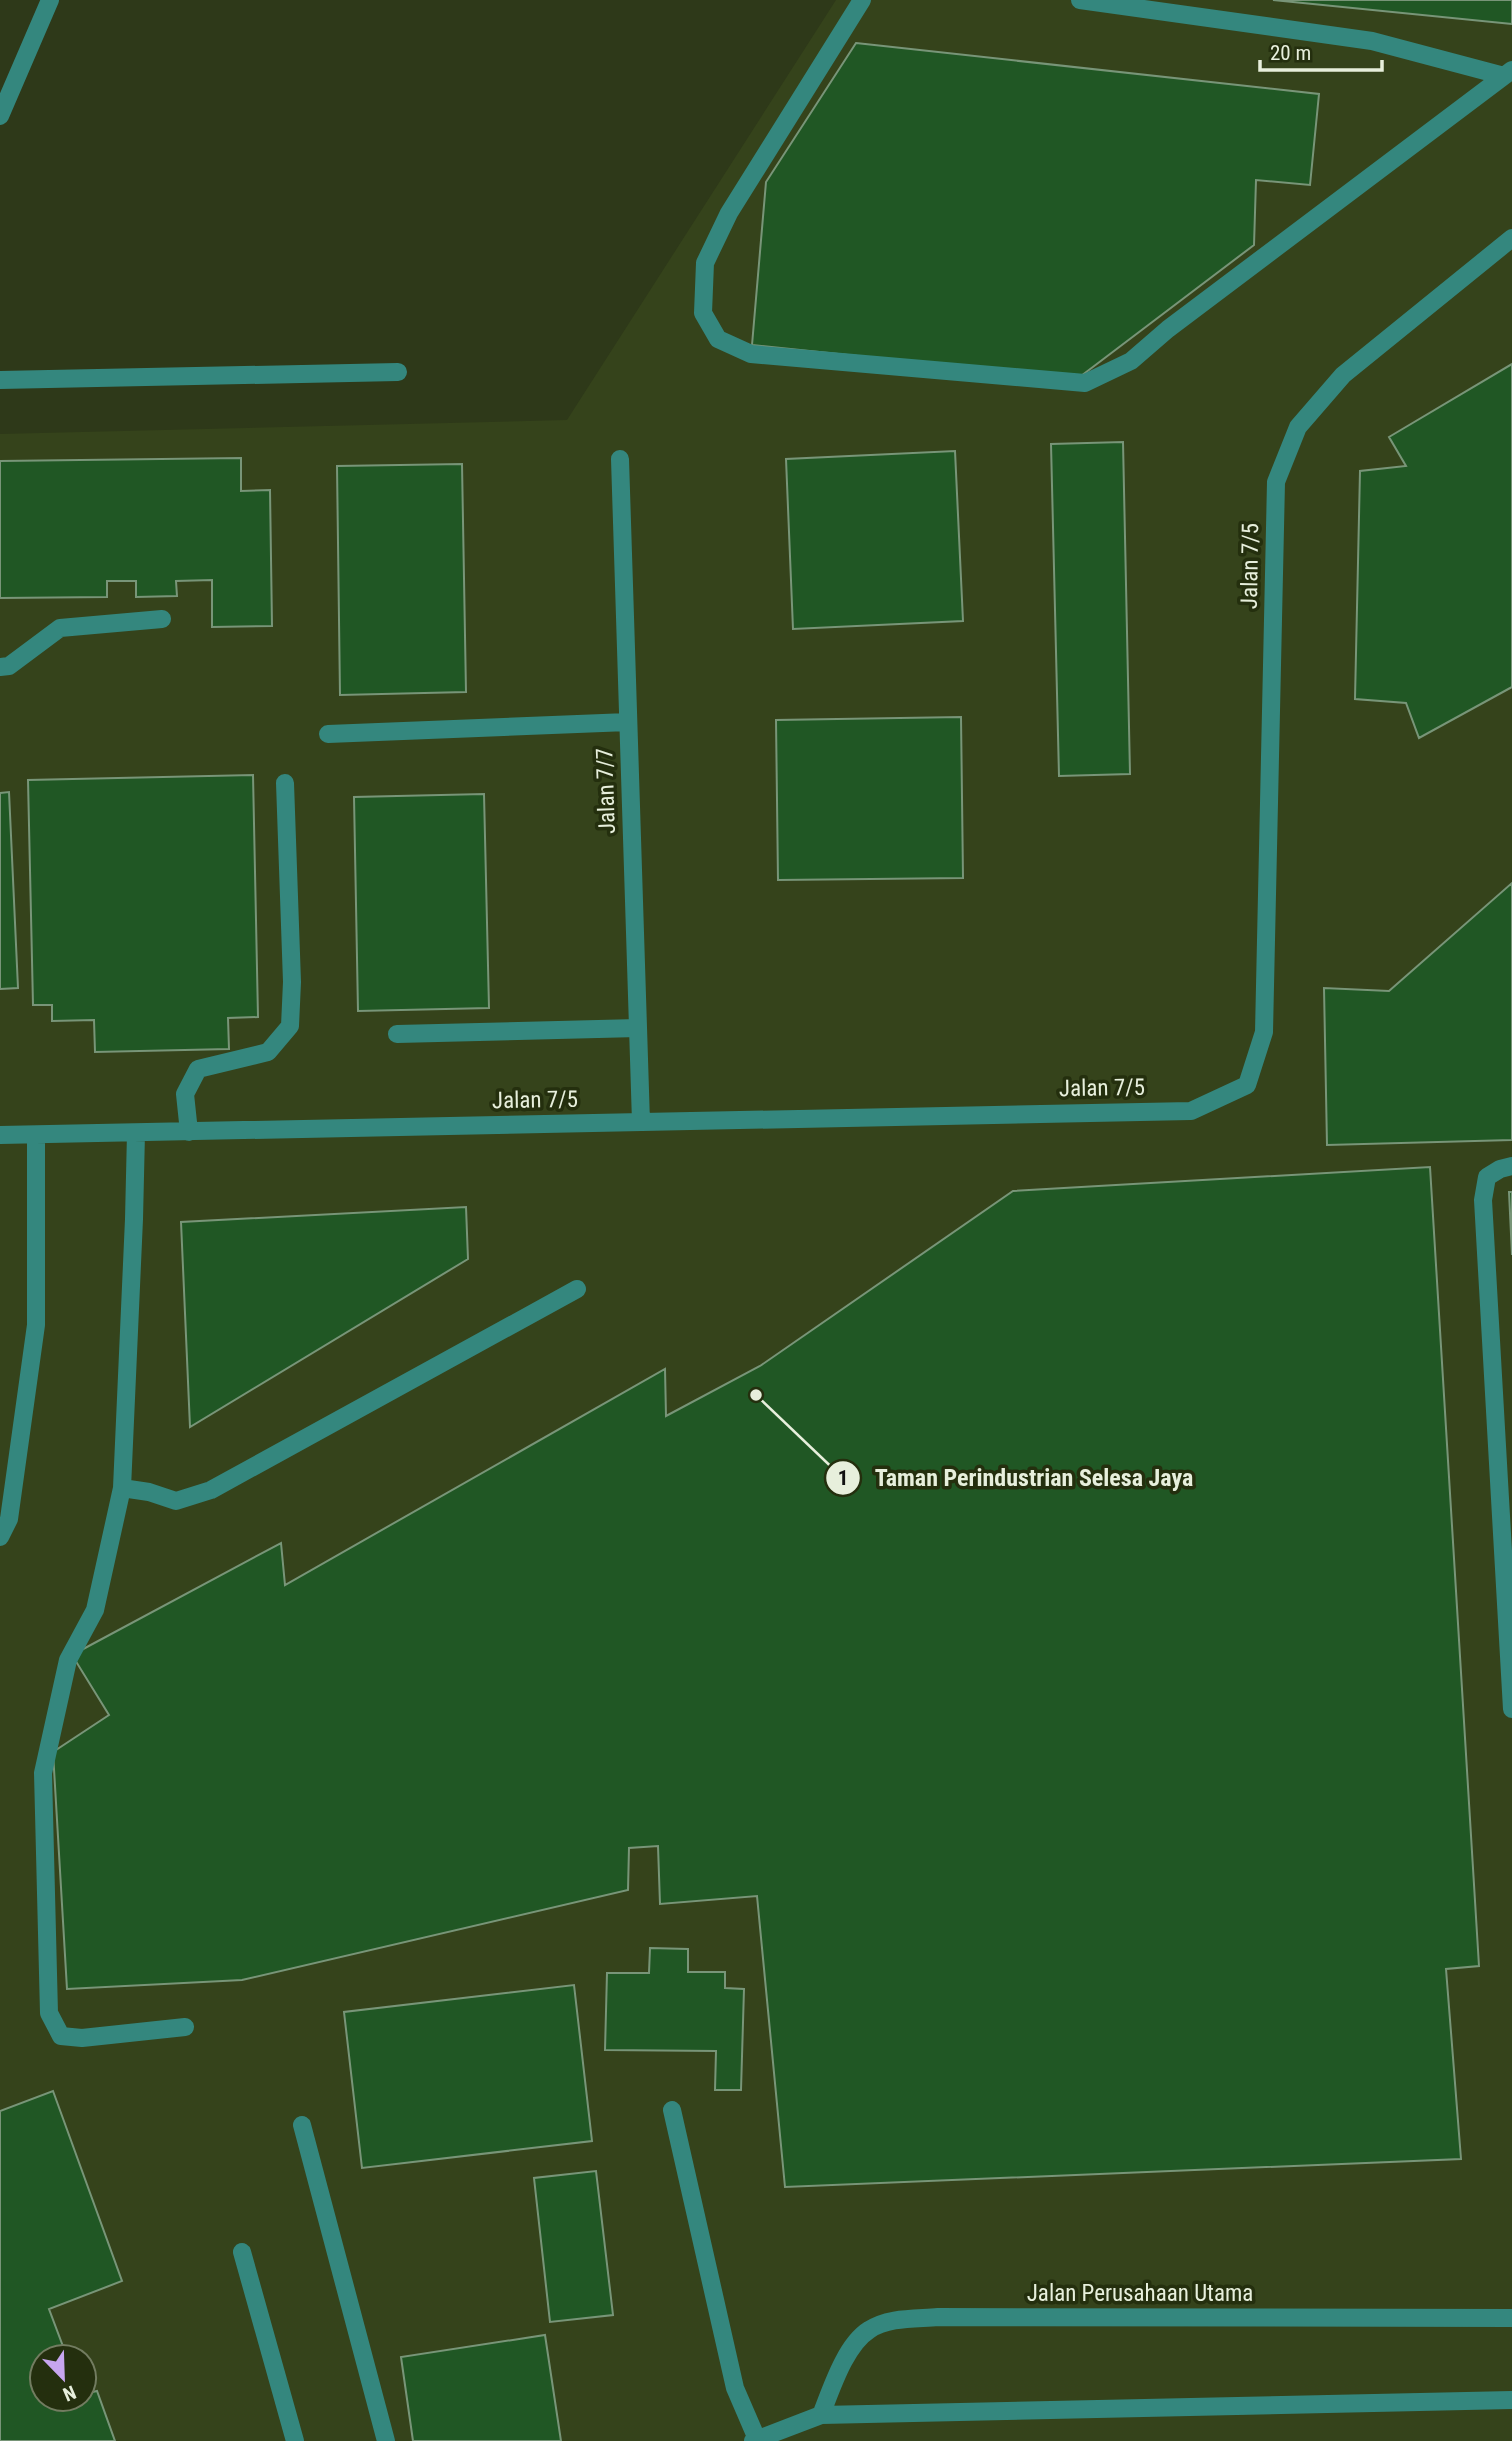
<svg xmlns="http://www.w3.org/2000/svg" width="1512" height="2441" viewBox="0 0 1512 2441" font-family="'Roboto Condensed',sans-serif">
<style>
.built{fill:#35431b;fill-rule:evenodd}
.building{fill:#205724;stroke:#789578;stroke-width:2}
.lines{fill:none;stroke-linecap:round;stroke-linejoin:round}
.minor{stroke:#34877e;stroke-width:18}
.labels{text-anchor:middle;dominant-baseline:central;stroke-width:7;stroke-linejoin:round;paint-order:stroke}
.street-label{font-size:23px;fill:#e7efdc;stroke:#242f0e}
.leader{fill:none;stroke:#e7efdc;stroke-width:2.5}
.callout-dot{fill:#e7efdc;stroke:#242f0e;stroke-width:2.5}
.mark-label{font-size:21px;text-anchor:middle;font-weight:bold;fill:#111}
.callout-label{font-size:24px;text-anchor:middle;font-weight:bold;fill:#e7efdc;stroke:#242f0e;stroke-width:7;stroke-linejoin:round;paint-order:stroke}
</style>
<rect width="100%" height="100%" fill="#2e3919"/>
<path class="built" d="M836,0h676v2441h-1512v-2007l567,-14zM42,2357h42v42h-42z"/>
<path class="building" d="M1273,0h239v24z
M856,43l463,51 -9,91 -54,-5 -2,65 -177,134 -325,-34 14,-163z
M1512,364v323l-93,51 -13,-35 -51,-4 5,-228 46,-5 -17,-29z
M1123,442l7,332 -71,2 -8,-332z
M955,451l8,170 -170,8 -7,-170z
M241,458v33l29,-1 2,136 -60,1v-47l-36,1 1,15 -41,1v-16h-29v16l-107,1v-137z
M462,464l4,228 -126,3 -3,-229z
M961,717l2,161 -185,2 -2,-160z
M253,775l5,242 -30,1 1,31 -134,3 -1,-32 -42,1v-16h-19l-5,-225z
M9,792l9,196 -18,1v-196z
M484,794l5,214 -131,3 -4,-214z
M1512,883v257l-185,5 -3,-157 65,3z
M1430,1167l49,799 -33,3 15,190 -676,28 -28,-291 -97,8 -2,-58 -29,2 -1,42 -386,90 -175,9 -14,-237 56,-37 -37,-60 209,-112 4,42 380,-216 1,47 94,-50 253,-175z
M1509,1192h3v63z
M466,1207l2,52 -278,168 -9,-205z
M650,1948l38,1v23h37v16l19,1 -3,101h-26l1,-39 -111,-1 2,-77h42z
M574,1985l18,156 -230,27 -18,-156z
M53,2091l69,190 -73,28 18,48h-25v42h42v-5l13,-3 18,50h-115v-330z
M596,2171l17,144 -63,7 -16,-144z
M545,2335l16,106h-148l-12,-84z"/>
<g class="lines">
<path class="minor" d="M862,0l-133,213 -24,50 -2,50 15,26 33,15 334,29 46,-22 37,-32 344,-259
M1080,0l292,41 132,35
M0,116l50,-116
M0,380l398,-8
M620,459l21,663
M0,667l9,-1 51,-38 102,-9
M328,734l300,-12
M397,1034l241,-6
M189,1132l-4,-38 13,-25 70,-17 22,-26 2,-44 -7,-199
M136,1133l-2,86 -12,269 -27,122 -27,50 -25,113 6,240 12,23 21,2 103,-11
M0,1135l1191,-24 56,-26 17,-53 12,-550 22,-55 45,-52 169,-137
M1512,1166l-12,3 -13,8 -4,23 29,509
M122,1488l27,4 27,9 35,-11 366,-201
M0,1537l9,-18 27,-194v-190
M672,2110l63,278 22,51
M302,2125l84,316
M242,2252l53,189
M821,2415c10,-25 24,-70 48,-85 19,-13 47,-11 69,-13l574,1
M753,2441l68,-26 691,-15"/>
</g>
<g class="labels">
<g class="street-label">
<text transform="translate(1250 566) rotate(-89)">Jalan 7/5</text>
<text transform="translate(606 791) rotate(-92)">Jalan 7/7</text>
<text transform="translate(1102 1088) rotate(-1)">Jalan 7/5</text>
<text transform="translate(535 1100) rotate(-1)">Jalan 7/5</text>
<text x="1140" y="2293">Jalan Perusahaan Utama</text>
</g>
</g>
<path class="leader" d="M756 1395L843 1478"/>
<g class="callout-dot">
<circle cx="756" cy="1395" r="7"/>
<circle cx="843" cy="1478" r="18"/>
</g>
<g class="mark-label">
<text x="843" y="1485">1</text>
</g>
<g class="callout-label">
<text x="1034" y="1486">Taman Perindustrian Selesa Jaya</text>
</g>
<g transform="translate(63 2378) rotate(157)"><circle r="33" fill="#242f0e" stroke="#727c60" stroke-width="2"/>
<path d="M0-5L12 26L0 18L-12 26Z" fill="#c7a6ef"/>
<text y="-10" font-size="19" font-weight="bold" text-anchor="middle" fill="#e7efdc">N</text>
</g>
<path d="M1260 60v10h122v-10" fill="none" stroke="#e7efdc" stroke-width="3.5"/>
<text x="1270" y="60" font-size="21" fill="#e7efdc" stroke="#242f0e" stroke-width="5" paint-order="stroke">20 m</text>
</svg>
